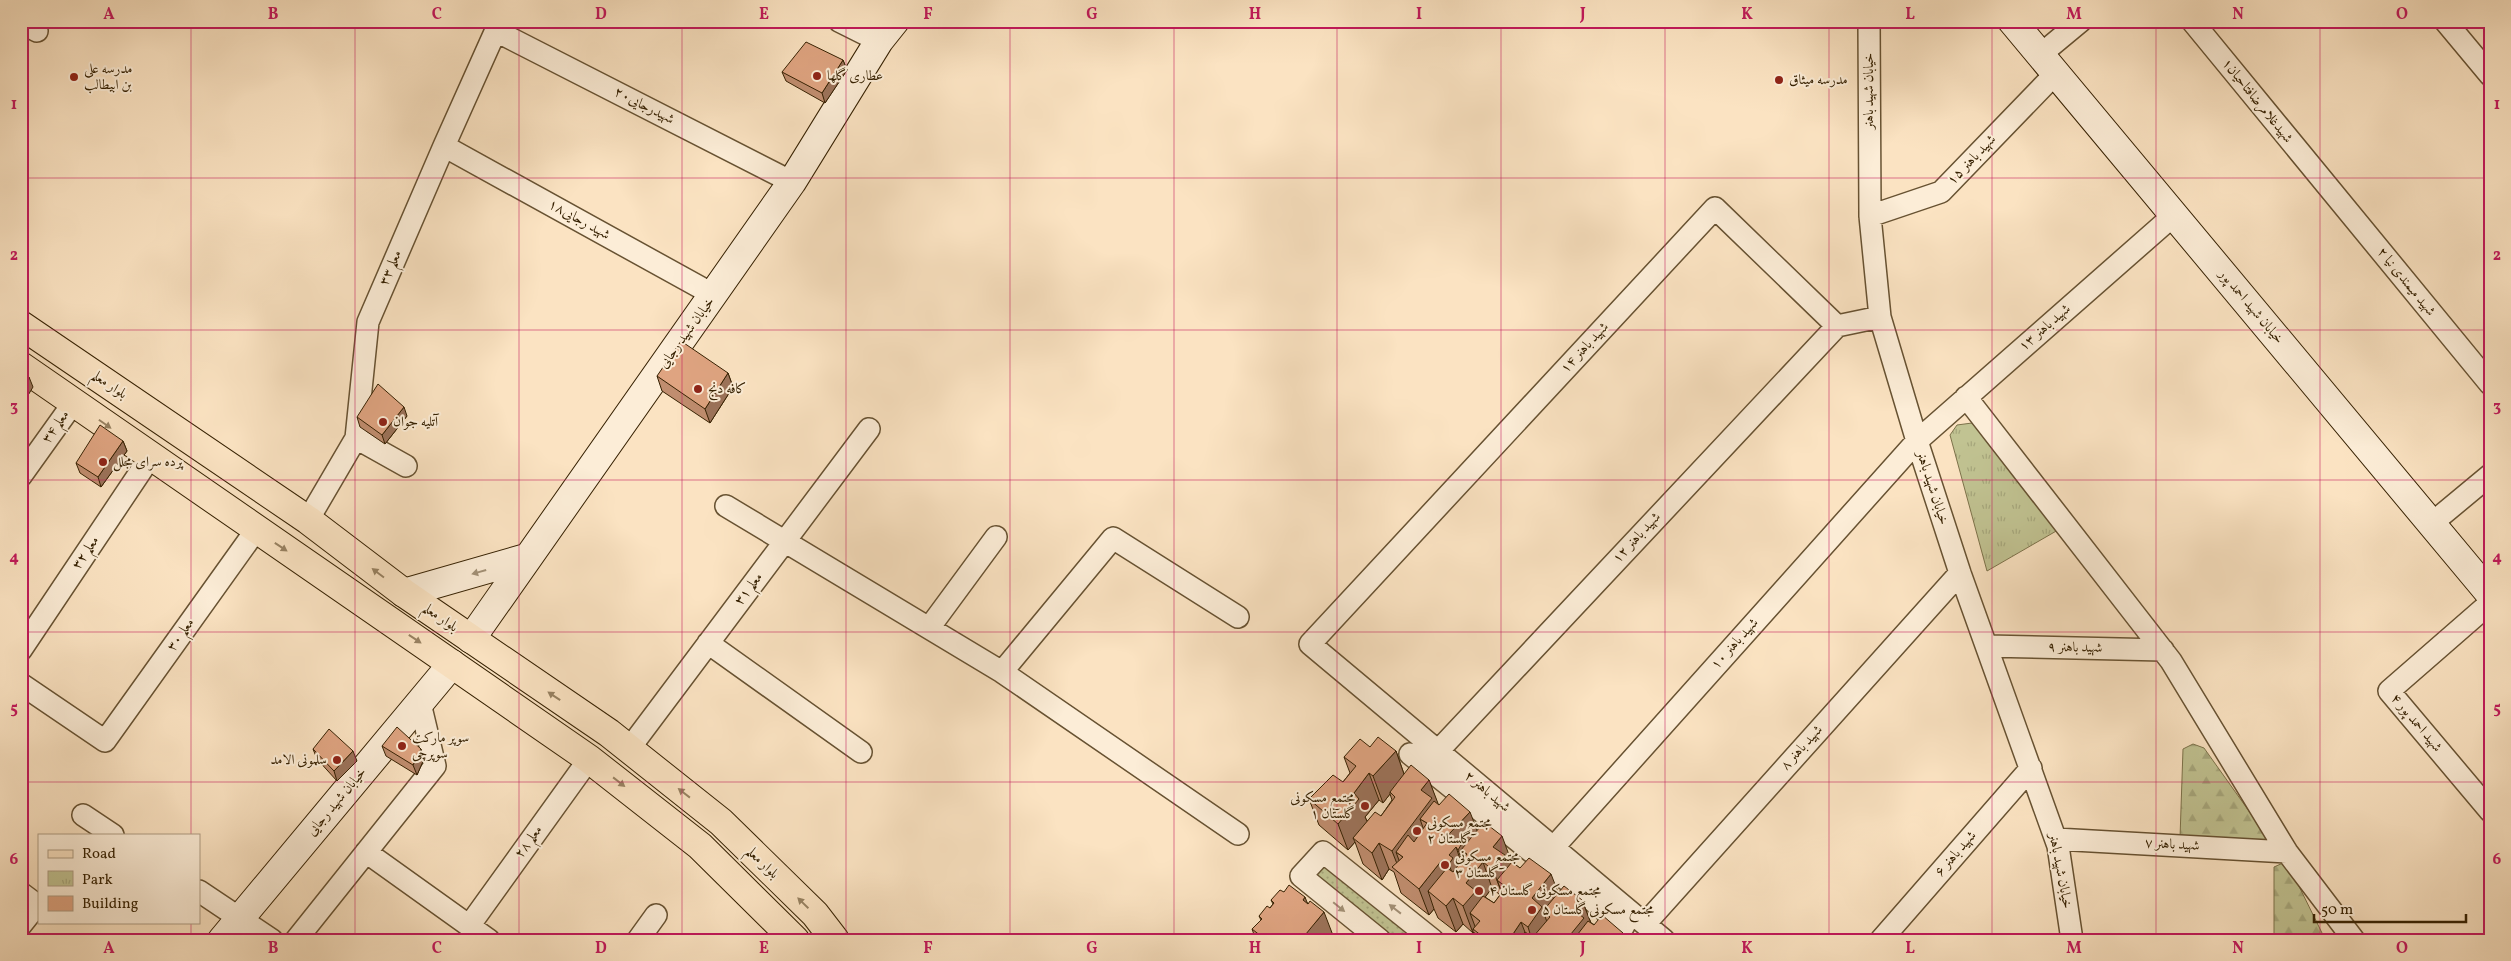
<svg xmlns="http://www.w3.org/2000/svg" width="2511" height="961" viewBox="0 0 2511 961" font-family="Vollkorn,Amiri,serif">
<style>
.grass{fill:url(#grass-dots);stroke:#7c724a}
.forest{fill:url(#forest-firs);stroke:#7c724a}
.park{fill:url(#park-tufts);stroke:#7c724a}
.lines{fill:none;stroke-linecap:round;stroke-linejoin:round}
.street-casing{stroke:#675232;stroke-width:24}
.secondary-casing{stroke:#362102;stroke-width:30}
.primary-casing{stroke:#362102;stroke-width:30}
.street{stroke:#fcedd7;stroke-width:21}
.secondary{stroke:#fcedd7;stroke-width:28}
.primary{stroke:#fbe3c2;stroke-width:28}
.wall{fill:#c08d6f;stroke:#362102;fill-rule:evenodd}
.shaded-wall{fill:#9c735a;stroke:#362102}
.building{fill:#dfa481;stroke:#362102}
.oneway{fill:#988262}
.oneway2{fill:#a39177}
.grid{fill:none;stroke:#c2185b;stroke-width:1;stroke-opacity:0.55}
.poi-dot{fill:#8f2418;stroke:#fcedd7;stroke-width:2}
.labels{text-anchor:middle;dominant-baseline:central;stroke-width:4;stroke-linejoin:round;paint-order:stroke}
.poi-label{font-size:14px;fill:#362102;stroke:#fcedd7;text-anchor:start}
.street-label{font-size:14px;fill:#362102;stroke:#fcedd7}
.neatline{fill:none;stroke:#c2185b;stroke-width:2}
.grid-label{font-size:16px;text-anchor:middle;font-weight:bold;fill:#c2185b}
</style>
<defs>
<pattern id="grass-dots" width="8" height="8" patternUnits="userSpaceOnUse" patternTransform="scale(1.25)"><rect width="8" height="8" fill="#c1c392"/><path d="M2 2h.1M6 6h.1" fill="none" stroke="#a6a77c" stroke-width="1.8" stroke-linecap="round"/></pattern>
<pattern id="forest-firs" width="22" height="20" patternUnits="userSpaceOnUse" patternTransform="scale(1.25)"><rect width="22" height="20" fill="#c1c392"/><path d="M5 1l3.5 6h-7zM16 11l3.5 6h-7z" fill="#a6a77c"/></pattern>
<pattern id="park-tufts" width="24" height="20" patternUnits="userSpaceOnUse" patternTransform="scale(1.25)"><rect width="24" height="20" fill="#c1c392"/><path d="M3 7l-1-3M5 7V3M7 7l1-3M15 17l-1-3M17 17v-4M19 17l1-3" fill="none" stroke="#a6a77c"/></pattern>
</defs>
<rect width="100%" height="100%" fill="#fbe3c2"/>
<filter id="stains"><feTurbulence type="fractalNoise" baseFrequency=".004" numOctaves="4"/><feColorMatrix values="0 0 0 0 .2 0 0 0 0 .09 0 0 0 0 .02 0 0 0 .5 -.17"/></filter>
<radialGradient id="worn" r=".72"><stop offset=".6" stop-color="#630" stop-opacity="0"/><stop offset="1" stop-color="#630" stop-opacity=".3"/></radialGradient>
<path class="grass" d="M1323,856l106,84h-45l-80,-64z"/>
<path class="forest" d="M2193,744l11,4 67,94 -91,-4 3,-89z
M2283,863l6,3 35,71 -50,2v-72z"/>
<path class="park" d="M1972,423l86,107 -71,41 -37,-136 7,-10z"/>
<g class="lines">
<defs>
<path id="street" d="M839,21l40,20
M1869,21l1,195 10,101 37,124 43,132 98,273 14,94
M2192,21l298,363
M2445,21l45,54
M21,22l16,9
M496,31l296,151
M2040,55l41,-34
M444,146l270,149
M1870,216l71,-24 115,-119
M1966,397l205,264 116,191 67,88
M356,438l50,28
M21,476l53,-74
M726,506l276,166 236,162
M308,520l48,-82 12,-116 76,-176 56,-125
M2431,524l59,-49
M2490,603l-101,88 101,120
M929,628l67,-91
M708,643l153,109
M1987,646l176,4
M21,650l130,-194
M1002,672l111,-134 125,79
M21,684l84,57 151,-211
M629,749l240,-320
M1438,751l399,-425
M1410,754l214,172
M83,815l30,20
M2056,839l231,13
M1553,848l364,-407 257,-226
M366,852l123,88
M199,891l73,49
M21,893l16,12 -16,20
M1645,924l315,-351
M469,926l120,-167
M296,940l139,-174 -15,-63
M638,940l18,-25
M1380,940l-79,-64 22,-24 110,88
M1664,940l-354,-296 405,-436 122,118 43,-9
M1881,940l150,-172"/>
<path id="secondary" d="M2012,21l478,573
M404,593l122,-35
M471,639l321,-457 87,-141 16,-20
M222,940l230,-276"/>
<path id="primary" d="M21,325l287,195 96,73 205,140 112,89 94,92 20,26
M21,366l568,393 111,87 95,94"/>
</defs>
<use href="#street" class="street-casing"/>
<use href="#secondary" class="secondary-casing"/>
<use href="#primary" class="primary-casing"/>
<use href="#street" class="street"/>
<use href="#secondary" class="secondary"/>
<use href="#primary" class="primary"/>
</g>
<path class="wall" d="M843,60l4,10 -22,33 -39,-22 -4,-9z
M728,373l5,14 -23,36 -48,-32 -5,-15z
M407,416l-22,28 -25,-17 -3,-10z
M123,441l4,10 -26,36 -21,-14 -4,-10z
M382,746l42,13 -7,16 -31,-19z
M1370,747l26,4 8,23 25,6 9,25 39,25 34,32 9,6 38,25 24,7 9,23 34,17h-149l-2,-8 -1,1 -10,-9 -7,8 -18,-14 -4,-9 -5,6 -28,-22 -7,-21 -5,-3 -7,11 -19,-16 -8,-22 -7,8 -29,-25 -10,-26 34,-17 7,-9 -6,-16zM1390,794l2,6 -11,16 -14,5 -2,-4 14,-17 4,3zM1492,888l8,7 -6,8 -9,-6z
M313,749l44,12 -20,20 -20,-22z
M1271,900l37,3 26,35 -2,2h-76l-4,-11 9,-9 -2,-4 11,-8 3,-4z"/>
<path class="shaded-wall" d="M843,60l4,10 -22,33 -3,-10z
M728,373l5,14 -23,36 -5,-14z
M29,377l4,10 -12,20v-16z
M404,407l3,9 -22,28 -3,-9z
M123,441l4,10 -26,36 -3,-10z
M421,749l3,10 -7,16 -4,-10z
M353,751l4,10 -20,20 -3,-10z
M1396,751l9,26 -15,15v2l-7,9 -10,-27z
M1369,773l10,27 -14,17 4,8 -16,13 2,4 -7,8 -10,-26 16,-31z
M1429,780l10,26 -12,17 -7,-4 8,23 -25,15 -7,-5 8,22h-3l-9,-23 29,-61z
M1470,812l10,26 -19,12 9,23 -2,3 -10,-26 -2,-3 9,27 -7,17 -9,-27v-30z
M1502,836l10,27 -6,24 -9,-7 6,16 -10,-26v-23z
M1379,843l10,26 -7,11 -10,-27z
M1442,860l10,27 -24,4 6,18 -5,6 -10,-26z
M1483,862l9,26 -12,16v17l-10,-8 6,16h-3v4l-10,-27 3,-23z
M1551,874l10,26 -18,11 8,22 -19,7 -4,-13 4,-29z
M1305,897l10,26 9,-11 10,26 -2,2h-31l2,-40z
M1453,898l10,26 -7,8 -10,-26z
M1582,900l10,26 -18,13 1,1h-9l9,-29z
M1521,922l7,18h-19z
M1623,933l2,7h-9z"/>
<path class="building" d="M806,42l37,18 -21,33 -40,-21z
M681,341l47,32 -23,36 -48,-33z
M21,371l8,6 -8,14z
M378,384l26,23 -22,28 -25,-18z
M100,425l23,16 -25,36 -22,-14z
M397,727l24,22 -8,16 -31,-19z
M329,729l24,22 -19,20 -21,-22z
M1378,737l18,14 -23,25 -4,-3 -15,20 5,6 -21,25 -29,-25 24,-24 10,7 13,-16 -12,-9 16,-18 10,8z
M1411,765l18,15 -8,10 11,8 -40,53 -13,-8 -7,10 -19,-15 22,-26 6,4 14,-19 -5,-5z
M1449,794l21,18 -21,22 12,11 -3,5 -2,-3 -7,8 4,3 -4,6 -7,-4 -23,29 -27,-22 11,-10 -7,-5 12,-17 6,7 13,-19 -7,-4 14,-18 5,4z
M1484,822l18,14 -9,11 12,8 -12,15 -10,-8 -17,21 10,8 -13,15 -10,-8 -7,8 -18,-15 19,-23 6,4 14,-18 -6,-4z
M1529,858l22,16 -19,24 10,9 -14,20 -7,-5 -12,18h-22l-14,-11 7,-8 -10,-8 13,-17 11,7 12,-16 -9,-7 15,-18 8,6z
M1289,885l16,12 -2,3 5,4 2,-3 14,11 -23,28h-35l-14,-11 10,-10 -3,-3 8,-10 3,2 4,-5 -3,-3 9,-10 4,2z
M1564,886l18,14 -7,11 9,7 -18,22h-47l6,-8 8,5 17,-20 -7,-6z
M1602,915l21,18 -7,7h-41l-1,-1 14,-18 6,4z
M1249,935l6,5h-10z"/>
<defs><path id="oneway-solid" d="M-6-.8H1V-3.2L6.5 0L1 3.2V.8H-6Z" transform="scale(1.25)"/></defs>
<g class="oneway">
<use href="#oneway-solid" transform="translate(105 424) rotate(35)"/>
<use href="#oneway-solid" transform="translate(281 547) rotate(34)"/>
<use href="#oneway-solid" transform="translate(378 573) rotate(-143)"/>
<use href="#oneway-solid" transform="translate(415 639) rotate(34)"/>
<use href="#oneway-solid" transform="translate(554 696) rotate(-146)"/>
<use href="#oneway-solid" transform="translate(619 782) rotate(38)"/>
<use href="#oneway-solid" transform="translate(684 793) rotate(-142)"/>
<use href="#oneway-solid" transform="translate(803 903) rotate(-136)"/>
</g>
<g class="oneway2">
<use href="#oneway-solid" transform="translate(479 572) rotate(164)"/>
<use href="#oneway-solid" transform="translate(1339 907) rotate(39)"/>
<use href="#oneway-solid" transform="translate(1395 909) rotate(-142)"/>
</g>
<path class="grid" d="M191,21v814M355,21v919M519,21v919M682,21v919M846,21v919M1010,21v919M1174,21v919M1337,21v919M1501,21v919M1665,21v919M1829,21v919M1992,21v919M2156,21v919M2320,21v919M21,178h2469M21,330h2469M21,480h2469M21,632h2469M21,782h2469M191,922v18"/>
<g class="poi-dot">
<circle cx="817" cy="76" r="5"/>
<circle cx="74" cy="77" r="5"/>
<circle cx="1779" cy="80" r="5"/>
<circle cx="698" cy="389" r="5"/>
<circle cx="383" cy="422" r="5"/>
<circle cx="103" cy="462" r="5"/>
<circle cx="402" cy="746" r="5"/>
<circle cx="337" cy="760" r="5"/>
<circle cx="1365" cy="806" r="5"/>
<circle cx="1417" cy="831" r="5"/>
<circle cx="1445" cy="865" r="5"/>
<circle cx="1479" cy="891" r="5"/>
<circle cx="1532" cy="910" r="5"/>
</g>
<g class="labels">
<g class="poi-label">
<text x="84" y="69">مدرسه علی<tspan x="84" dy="16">بن ابیطالب</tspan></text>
<text x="827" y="76">عطاری گلها</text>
<text x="1789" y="80">مدرسه میثاق</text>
<text x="708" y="389">کافه دنج</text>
<text x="393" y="422">آتلیه جوان</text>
<text x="113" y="462">پرده سرای مجلل</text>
<text x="412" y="738">سوپر مارکت<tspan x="412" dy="16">سوپرچی</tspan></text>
<text x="327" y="760" text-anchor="end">سلمونی الامد</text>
<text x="1355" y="798" text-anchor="end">مجتمع مسکونی<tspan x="1355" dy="16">گلستان ۱</tspan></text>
<text x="1427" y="823">مجتمع مسکونی<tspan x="1427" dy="16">گلستان ۲</tspan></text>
<text x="1455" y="857">مجتمع مسکونی<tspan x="1455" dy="16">گلستان ۳</tspan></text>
<text x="1489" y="891">مجتمع مسکونی گلستان ۴</text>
<text x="1542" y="910">مجتمع مسکونی گلستان ۵</text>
</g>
<g class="street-label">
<text transform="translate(1869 91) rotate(-90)">خیابان شهید باهنر</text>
<text transform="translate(2257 101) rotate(51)">شهیدغلامرضافتاحیان۱</text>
<text transform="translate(644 106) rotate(27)">شهیدرجایی۲۰</text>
<text transform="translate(1972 160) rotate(-46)">شهید باهنر ۱۵</text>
<text transform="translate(579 220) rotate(29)">شهید رجایی۱۸</text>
<text transform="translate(391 268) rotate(-67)">معلم ۳۳</text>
<text transform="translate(2406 282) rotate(51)">شهید میمندی نیا ۲</text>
<text transform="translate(2251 307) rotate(50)">خیابان شهید احمد پور</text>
<text transform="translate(2045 328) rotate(-41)">شهید باهنر ۱۳</text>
<text transform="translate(687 333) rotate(-54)">خیابان شهید رجایی</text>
<text transform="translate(1585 348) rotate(-47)">شهید باهنر ۱۴</text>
<text transform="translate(109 385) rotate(34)">بلوار معلم</text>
<text transform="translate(56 427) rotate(-55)">معلم ۳۴</text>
<text transform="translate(1932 488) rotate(72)">خیابان شهید باهنر</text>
<text transform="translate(1637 538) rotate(-47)">شهید باهنر ۱۲</text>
<text transform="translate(86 553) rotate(-56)">معلم ۳۲</text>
<text transform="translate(749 589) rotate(-53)">معلم ۳۱</text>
<text transform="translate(440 618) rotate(35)">بلوار معلم</text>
<text transform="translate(181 635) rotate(-55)">معلم ۳۰</text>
<text transform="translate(1735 644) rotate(-48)">شهید باهنر ۱۰</text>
<text transform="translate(2075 648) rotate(1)">شهید باهنر ۹</text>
<text transform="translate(2416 723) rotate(50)">شهید احمد پور ۴</text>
<text transform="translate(1802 748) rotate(-48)">شهید باهنر ۸</text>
<text transform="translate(1487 792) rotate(40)">شهید باهنر ۲</text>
<text transform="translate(337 802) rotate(-50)">خیابان شهید رجایی</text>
<text transform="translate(529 842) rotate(-54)">معلم ۲۸</text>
<text transform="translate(2172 845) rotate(3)">شهید باهنر ۷</text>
<text transform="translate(1956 854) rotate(-49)">شهید باهنر ۶</text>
<text transform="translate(762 863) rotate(44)">بلوار معلم</text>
<text transform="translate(2060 871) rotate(79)">خیابان شهید باهنر</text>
</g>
</g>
<rect width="2511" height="961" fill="none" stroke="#fbe3c2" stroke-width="55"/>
<rect x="38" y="834" width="162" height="90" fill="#fcedd7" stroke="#ad9b82"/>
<rect x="48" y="850" width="25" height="8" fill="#fbe3c2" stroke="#ad9b82"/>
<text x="82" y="858" font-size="15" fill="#362102">Road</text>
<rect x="48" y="871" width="25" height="15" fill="url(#park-tufts)" stroke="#ad9b82"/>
<text x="82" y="884" font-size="15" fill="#362102">Park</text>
<rect x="48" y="896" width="25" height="15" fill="#dfa481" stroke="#ad9b82"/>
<text x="82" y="908" font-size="15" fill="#362102">Building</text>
<path d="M2314 914v8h152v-8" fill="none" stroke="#362102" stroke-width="2.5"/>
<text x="2321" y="914" font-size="15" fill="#362102" stroke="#fcedd7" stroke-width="4" paint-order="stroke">50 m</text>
<rect x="28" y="28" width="2456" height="906" class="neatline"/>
<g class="grid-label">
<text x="109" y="19">A</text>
<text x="273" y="19">B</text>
<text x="437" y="19">C</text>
<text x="601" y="19">D</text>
<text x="764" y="19">E</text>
<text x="928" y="19">F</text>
<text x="1092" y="19">G</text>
<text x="1255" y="19">H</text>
<text x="1419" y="19">I</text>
<text x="1583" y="19">J</text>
<text x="1747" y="19">K</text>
<text x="1910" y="19">L</text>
<text x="2074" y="19">M</text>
<text x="2238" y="19">N</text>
<text x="2402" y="19">O</text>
<text x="14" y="109">1</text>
<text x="2497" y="109">1</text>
<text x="14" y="260">2</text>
<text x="2497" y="260">2</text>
<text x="14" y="411">3</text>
<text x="2497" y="411">3</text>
<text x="14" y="562">4</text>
<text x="2497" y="562">4</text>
<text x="14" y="713">5</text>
<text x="2497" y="713">5</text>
<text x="14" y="864">6</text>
<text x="2497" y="864">6</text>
<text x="109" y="953">A</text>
<text x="273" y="953">B</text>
<text x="437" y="953">C</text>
<text x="601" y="953">D</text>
<text x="764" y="953">E</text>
<text x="928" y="953">F</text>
<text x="1092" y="953">G</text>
<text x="1255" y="953">H</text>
<text x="1419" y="953">I</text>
<text x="1583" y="953">J</text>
<text x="1747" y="953">K</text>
<text x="1910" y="953">L</text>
<text x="2074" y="953">M</text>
<text x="2238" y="953">N</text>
<text x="2402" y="953">O</text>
</g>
<rect width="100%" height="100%" filter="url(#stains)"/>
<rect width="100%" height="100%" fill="url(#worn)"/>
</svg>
